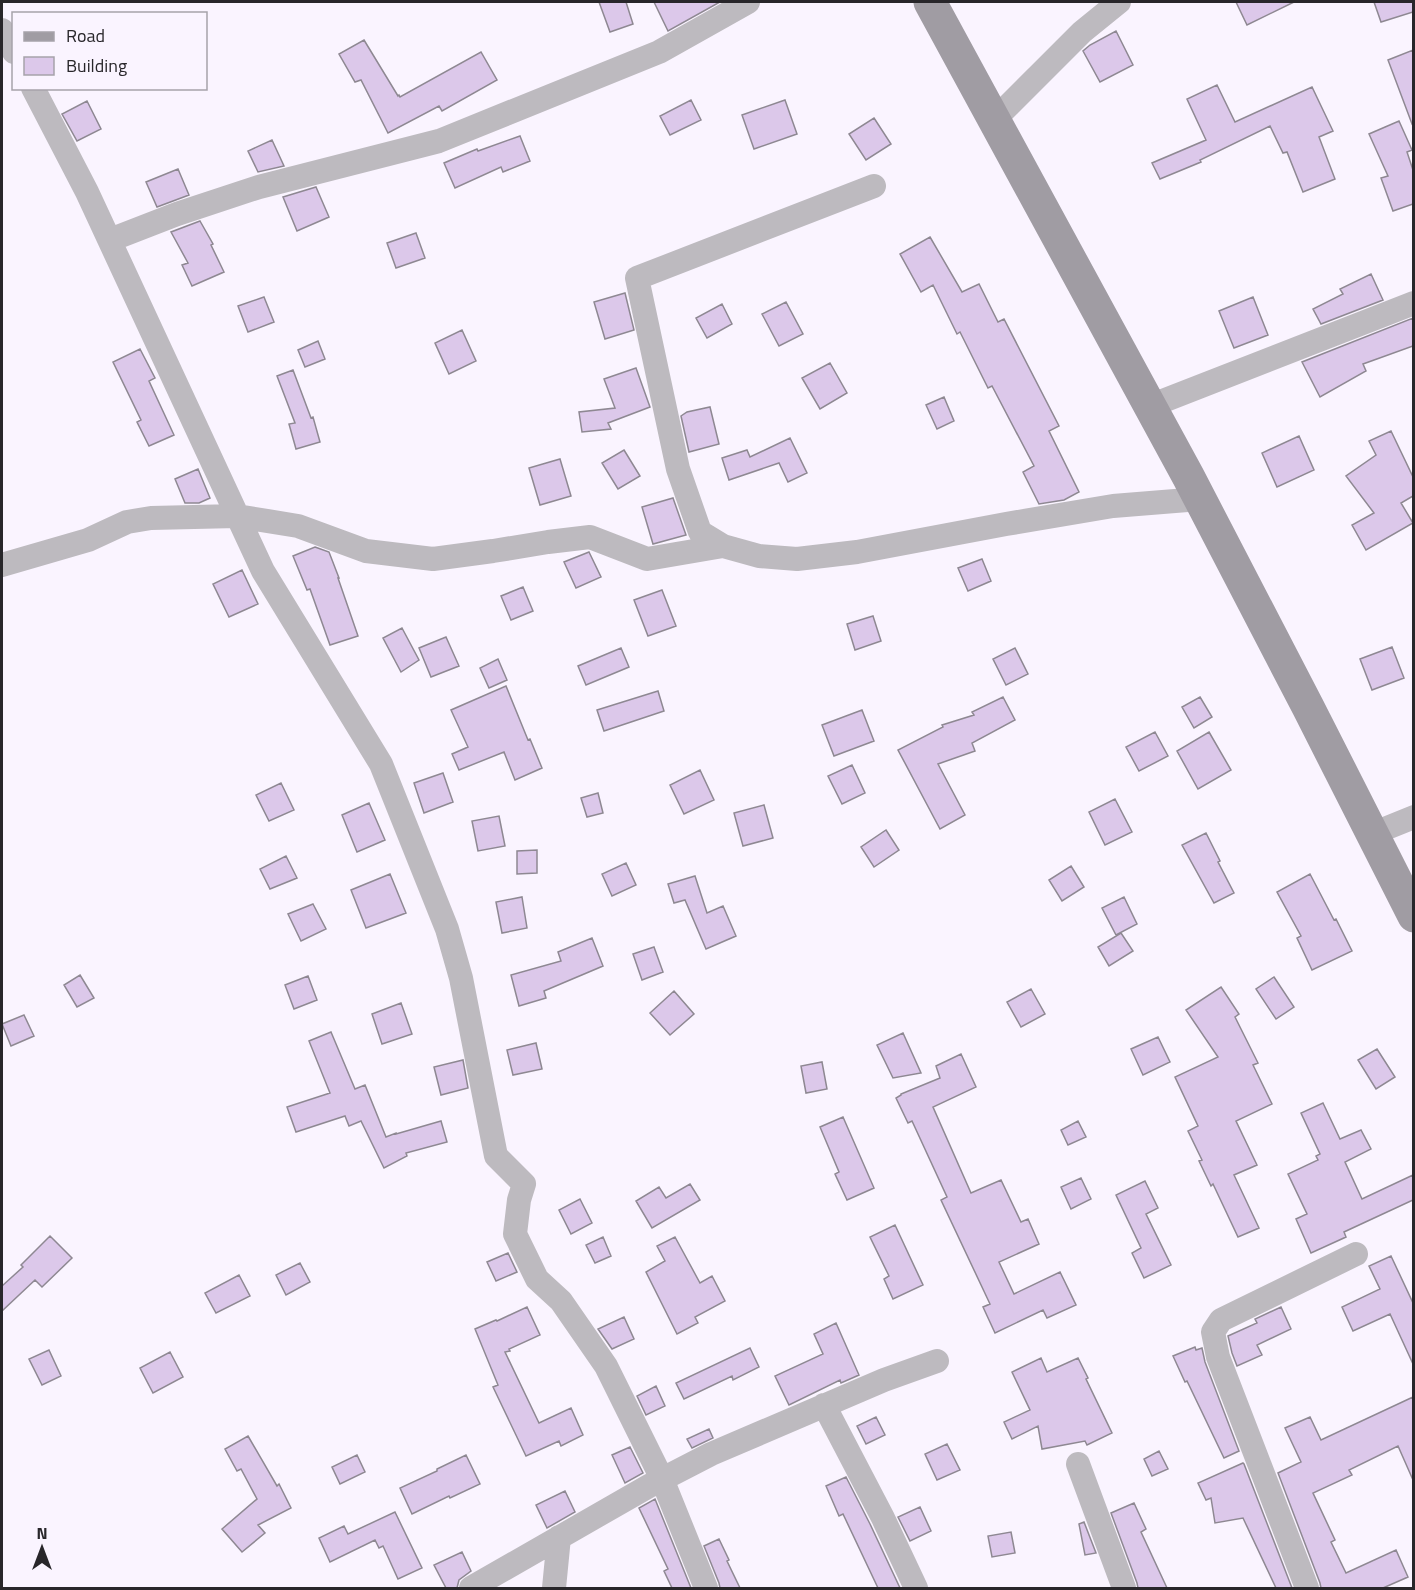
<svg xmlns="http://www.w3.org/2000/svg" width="1415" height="1590" viewBox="0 0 1415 1590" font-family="'Titillium Web',sans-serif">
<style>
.building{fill:#dcc8ea;stroke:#8e8892;stroke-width:1.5}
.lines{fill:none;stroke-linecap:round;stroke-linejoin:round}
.minor{stroke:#bdbabf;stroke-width:24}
.secondary{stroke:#a09ca3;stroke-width:33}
</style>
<rect width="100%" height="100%" fill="#faf4ff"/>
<path class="building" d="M599,2h27l7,22 -23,8z
M654,2h66l-52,29z
M1236,2h58l-47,23z
M1374,2h39v10l-32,10z
M1116,31l17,34 -33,17 -17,-31 7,-6z
M364,40l34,56 1,-1 1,2 81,-45 16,28 -55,31 -3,-5 -51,27 -27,-53 -6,2 -16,-28z
M1413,50v73l-1,1 -24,-64z
M1217,85l18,37 77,-35 21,44 -14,6 16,42 -32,13 -16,-40 -4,1 -13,-27 -70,34 1,2 -41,17 -8,-16 54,-23 -19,-41z
M691,100l10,20 -31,15 -10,-19z
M785,100l12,34 -43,15 -12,-34z
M87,101l14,28 -24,12 -15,-27z
M874,118l17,26 -25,16 -17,-26z
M1399,121l13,29 -5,2 6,18v34l-20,7 -12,-33 7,-2 -19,-42z
M520,136l10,25 -27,11 -2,-5 -46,21 -11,-25 33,-14 1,2z
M272,140l12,26 -26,6 -10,-21z
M178,169l11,26 -32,12 -11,-25z
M316,187l13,30 -32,14 -14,-34z
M200,221l13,23 -2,1 13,27 -32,14 -10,-21 6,-2 -17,-31z
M416,233l9,25 -29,10 -9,-25z
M930,237l32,55 17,-8 19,38 6,-3 55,107 -10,5 30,61 -15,8 -25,4 -16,-32 11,-6 -42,-80 -4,2 -28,-56 -3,2 -24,-49 -12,7 -21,-38z
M1371,274l12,26 -62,24 -8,-15 30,-15 -3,-5z
M625,293l9,37 -29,9 -11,-37z
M264,297l10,25 -26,10 -10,-26z
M1253,297l15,38 -34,13 -15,-37z
M786,302l17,32 -24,12 -17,-32z
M722,304l10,20 -25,14 -11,-20z
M1413,318v28l-50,18 3,7 -46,26 -18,-35z
M462,330l14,31 -27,13 -14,-31z
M318,341l7,18 -20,8 -7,-17z
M140,349l15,29 -6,3 25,54 -25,11 -12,-24 4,-2 -28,-58z
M830,363l17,30 -27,16 -18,-31z
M636,368l14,39 -42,16 3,6 -29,3 -3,-20 36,-4 -11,-29z
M293,370l18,48 2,-1 7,25 -24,7 -7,-25 6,-1 -18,-47z
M944,397l10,24 -17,8 -11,-24z
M710,407l9,37 -30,8 -8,-36 6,-4z
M1391,431l22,46v19l-12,7 12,20 -47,27 -14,-25 22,-12 -28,-37 30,-21 -7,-14z
M1299,436l15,34 -37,17 -15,-34z
M790,438l17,35 -19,9 -9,-19 -50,17 -7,-22 25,-8 3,7z
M624,450l16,26 -22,13 -16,-26z
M560,459l11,37 -31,9 -11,-37z
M198,469l12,29 -11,5h-14l-10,-24z
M673,498l13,37 -33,9 -11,-37z
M315,547l14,5 10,26h-1l20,58 -28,9 -20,-56 -3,1 -14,-34z
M589,552l12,25 -25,11 -12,-26z
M982,559l9,22 -23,10 -10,-23z
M242,570l16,34 -29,13 -16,-33z
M523,587l10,24 -22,9 -10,-24z
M662,590l14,36 -28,10 -14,-36z
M873,616l8,25 -26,9 -8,-26z
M402,628l17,32 -18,12 -18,-34z
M446,637l13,29 -28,11 -12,-29z
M1392,647l12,31 -32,12 -12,-31z
M621,648l8,19 -43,18 -8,-19z
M1015,648l13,26 -22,11 -13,-26z
M498,659l9,21 -18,8 -9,-20z
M506,686l22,54 2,-1 12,29 -27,12 -11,-28 -45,18 -7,-16 16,-7 -17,-37z
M658,691l6,20 -60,20 -7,-21z
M1003,697l12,23 -43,23 3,8 -37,13 27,51 -25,14 -42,-79 45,-23 -1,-2 32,-10 -2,-3z
M1200,697l12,20 -18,11 -12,-21z
M862,710l12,31 -40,15 -12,-31z
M1155,732l13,24 -29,15 -13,-24z
M1209,732l22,38 -33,19 -21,-38z
M852,765l13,28 -23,11 -14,-28z
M700,770l14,30 -30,14 -14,-29z
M443,773l10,29 -29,11 -10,-30z
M281,783l13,27 -25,11 -13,-26z
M598,793l5,20 -16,4 -6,-19z
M1115,799l17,33 -27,13 -16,-33z
M369,803l16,37 -28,12 -15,-37z
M764,805l9,33 -30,8 -9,-33z
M499,816l6,30 -27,5 -6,-30z
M886,830l13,20 -25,17 -13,-20z
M1206,833l14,28 -2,1 16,31 -20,10 -32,-58z
M537,850v23l-20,1v-23z
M286,856l11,22 -27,11 -10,-20z
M626,863l10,22 -24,11 -10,-22z
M1071,866l13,21 -22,14 -13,-21z
M390,874l16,39 -40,15 -15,-38z
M1310,874l24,46 2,-1 16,32 -40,19 -15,-32 4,-2 -24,-44z
M695,876l12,37 16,-7 13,30 -30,13 -21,-49 -11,3 -6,-19z
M522,897l5,31 -25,5 -6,-31z
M1124,897l13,27 -21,11 -14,-27z
M313,904l13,25 -25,12 -13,-27z
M1121,933l12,18 -24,15 -11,-19z
M592,938l11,28 -59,25 2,7 -27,8 -8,-31 50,-14 -3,-9z
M654,947l9,25 -21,8 -9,-26z
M80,975l14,23 -17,9 -13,-22z
M308,976l9,24 -23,9 -9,-24z
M1274,977l20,30 -18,12 -20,-30z
M1221,987l18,27 -4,3 23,46 -5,2 19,39 -36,17 21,44 -23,10 25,53 -21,9 -25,-53 -2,2 -12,-25 3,-1 -14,-29 10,-5 -23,-49 43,-20 -32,-47z
M1031,989l14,25 -24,13 -14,-25z
M674,991l20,23 -24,21 -20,-22z
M401,1003l11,31 -30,10 -10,-30z
M24,1015l10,21 -23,10 -9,-22z
M331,1032l24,57 10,-4 21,52 10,-4v1l45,-13 6,21 -41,11 1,3 -23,12 -23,-47 -12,5 -4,-10 -49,16 -9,-25 43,-14 -21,-52z
M903,1033l18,40 -28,5 -16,-33z
M1158,1037l12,25 -27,13 -12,-26z
M536,1043l6,26 -29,6 -6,-25z
M1377,1049l18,28 -19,12 -18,-29z
M961,1054l15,33 -43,20 38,86 30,-13 20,42 7,-3 11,25 -40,18 15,32 46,-22 16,33 -29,13 -4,-8 -48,23 -12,-26 7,-3 -49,-104 6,-3 -35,-76 -4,2 -12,-25 5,-3v-1l39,-16 -4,-12z
M463,1060l5,28 -27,7 -7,-28z
M822,1062l5,27 -21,4 -5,-27z
M1323,1103l17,36 21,-9 10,19 -26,13 17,37 51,-24v25l-69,32 2,5 -35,16 -15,-34 11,-5 -19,-40 30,-14 -2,-4 4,-2 -19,-41z
M843,1117l31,71 -27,12 -12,-26 4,-2 -19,-45z
M1078,1121l8,16 -18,8 -7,-15z
M1081,1178l10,21 -20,10 -10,-22z
M1145,1181l13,27 -12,6 25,51 -27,13 -12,-25 9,-5 -25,-53z
M690,1184l10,16 -48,28 -16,-27 23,-14 7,11z
M580,1199l12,24 -21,11 -12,-24z
M895,1225l28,60 -30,14 -9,-20 5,-3 -19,-39z
M50,1236l22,22 -30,29 -7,-7 -33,31v-25l21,-19 -2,-2z
M603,1237l8,19 -16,7 -9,-18z
M675,1237l25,46 12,-7 13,25 -30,16 3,6 -21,11 -31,-62 19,-11 -8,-15z
M508,1253l9,19 -21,9 -9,-19z
M1391,1256l22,47v61l-23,-50 -37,17 -11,-24 38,-18 -11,-23z
M300,1263l10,19 -24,13 -10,-20z
M239,1275l11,21 -34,17 -11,-20z
M527,1307l13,28 -31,14 1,2 -5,1 34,71 32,-15 12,27 -22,11 -2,-5 -33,15 -33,-69 5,-2 -23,-56 21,-9 1,1z
M1281,1307l10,22 -34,16 5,10 -25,11 -5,-13 -4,-17 29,-13 -2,-4z
M624,1317l10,22 -22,10 -14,-20z
M836,1323l23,52 -18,8 -1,-3 -51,25 -14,-29 48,-22 -9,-20z
M1195,1347l1,3 6,-2 3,14 34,89 -15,7 -37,-77 -2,1 -12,-26z
M750,1348l9,19 -26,13 -1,-4 -48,23 -8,-16z
M49,1350l12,26 -19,9 -13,-26z
M170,1352l13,25 -30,16 -13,-25z
M1041,1358l6,14 31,-14 10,20 -2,1 26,54 -25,12 -2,-4 -43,8 -4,-23 -26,13 -8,-17 26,-12 -18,-38z
M656,1386l9,20 -19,9 -9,-19z
M1413,1397v83l-15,-34 -49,24 3,5 -39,18 22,47 -4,2 15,31 50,-23 12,27 -25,11h-62l-1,-5 -42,-110 23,-11 -16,-34 25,-11 11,23z
M876,1417l9,18 -19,9 -9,-18z
M709,1429l4,9 -21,10 -5,-9z
M248,1436l29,50 2,-2 12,24 -33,17 7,8 -23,19 -20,-23 35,-30 -16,-30 -4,2 -12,-22z
M947,1444l13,26 -23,10 -12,-26z
M630,1447l13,26 -18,10 -13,-28z
M1159,1451l9,18 -16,7 -8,-17z
M357,1455l8,17 -25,12 -8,-17z
M466,1455l14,29 -30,14 -1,-2 -37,18 -12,-26 37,-17v-2z
M1243,1463l1,1 48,124h-16l-33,-70 -28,5 -4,-25 -5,2 -8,-17z
M846,1477l24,47 30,64h-22l-35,-74 -4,2 -13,-30z
M565,1491l10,21 -28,16 -11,-23z
M655,1499l36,89h-19l-8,-17 4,-2 -29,-61z
M1134,1503l12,26 -5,3 26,56h-29l-1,-5 -26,-70z
M920,1507l11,24 -21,10 -12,-24z
M395,1512l27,56 -24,11 -15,-33 -4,2 -4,-8 -45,22 -11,-24 25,-12 4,8z
M1084,1522l12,31 -11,2 -6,-31z
M1011,1532l4,21 -23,4 -4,-21z
M719,1539l10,21 -2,1 13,27h-20l-1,-5 -15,-37z
M462,1552l9,19 -12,9 -2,8h-11l-12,-23z"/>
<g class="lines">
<path class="minor" d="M2,30l12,22
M33,88l54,104 176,379 118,193 66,165 14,49 35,178 28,28 -5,16 -4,34 22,45 24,22 45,65 56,113 44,109
M994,120l88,-88 37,-30
M874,186l-237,92 41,191 22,63 23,14 36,10 38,3 60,-7 149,-28 107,-18 87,-7
M110,240l67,-26 82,-27 180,-46 220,-89 89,-50
M1150,406l264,-103
M2,565l86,-25 39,-18 24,-4 86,-2 61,10 68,25 67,8 60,-8 55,-9 42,-5 57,22 76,-13
M1372,834l42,-17
M824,1405l59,113 33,70
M1078,1464l46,124
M471,1588l178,-102 62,-32 173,-74 53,-19
M554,1588l5,-51
M1307,1588l-89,-231 -5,-25 8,-12 135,-66"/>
<path class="secondary" d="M930,2l258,474 120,231 106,209"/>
</g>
<rect width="1415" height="1590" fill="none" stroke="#28262a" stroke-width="6"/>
<rect x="12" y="12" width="195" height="78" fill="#faf4ff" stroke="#a6a2aa" stroke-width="1.5"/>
<rect x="24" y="32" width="30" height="9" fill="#a09ca3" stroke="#a6a2aa" stroke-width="1.5"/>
<text x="66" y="42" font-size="18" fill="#28262a">Road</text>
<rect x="24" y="57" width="30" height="18" fill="#dcc8ea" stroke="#a6a2aa" stroke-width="1.5"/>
<text x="66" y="72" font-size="18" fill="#28262a">Building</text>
<g transform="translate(42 1548)" stroke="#faf4ff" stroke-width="4.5" paint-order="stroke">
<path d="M0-4.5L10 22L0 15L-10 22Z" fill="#28262a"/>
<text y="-9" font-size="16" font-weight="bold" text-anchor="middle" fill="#28262a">N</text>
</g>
</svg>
